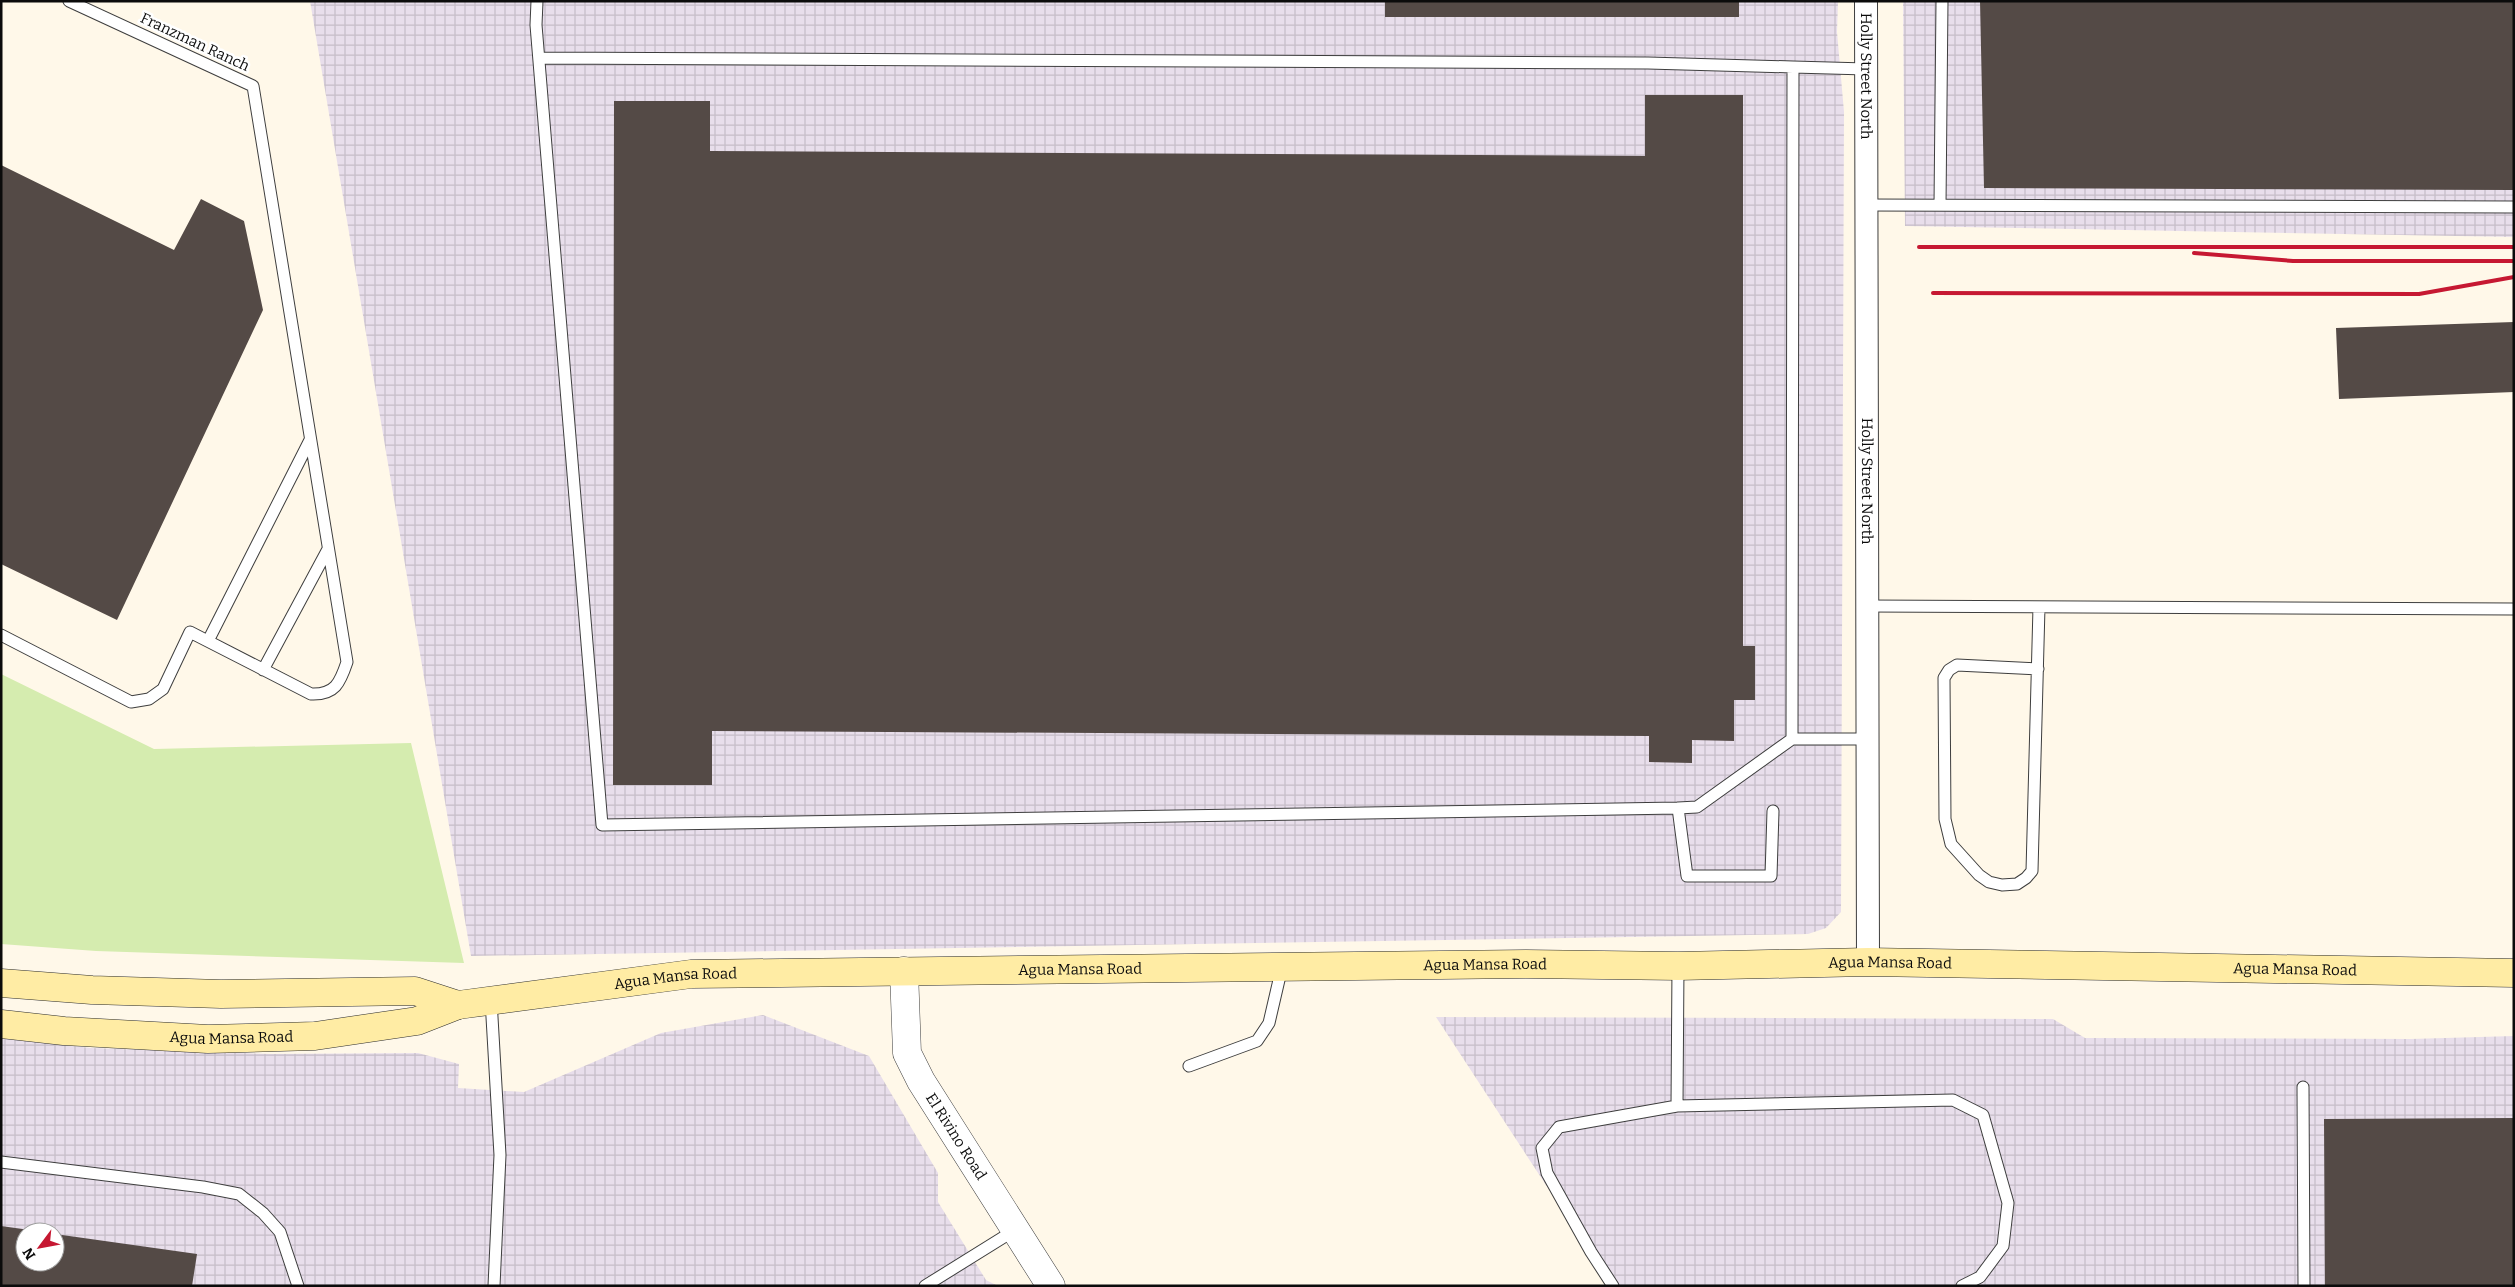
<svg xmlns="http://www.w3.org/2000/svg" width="2515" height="1287" viewBox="0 0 2515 1287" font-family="Bitter,serif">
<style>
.industrial{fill:url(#industrial-grid);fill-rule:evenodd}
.grass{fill:#d5ecaf}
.building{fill:#544a46}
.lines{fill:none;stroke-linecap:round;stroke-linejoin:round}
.service-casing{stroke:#3e3e3e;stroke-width:13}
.minor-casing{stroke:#3e3e3e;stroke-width:24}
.tertiary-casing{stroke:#3e3e3e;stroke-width:29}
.secondary-casing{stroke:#2d2d2d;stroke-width:29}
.service{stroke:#fff;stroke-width:11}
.minor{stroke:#fff;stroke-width:22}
.tertiary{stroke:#fff;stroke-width:28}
.secondary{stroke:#ffeca4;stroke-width:28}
.rail{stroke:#c61832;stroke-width:4}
.labels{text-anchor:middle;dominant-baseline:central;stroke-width:5;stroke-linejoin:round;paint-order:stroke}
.street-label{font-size:15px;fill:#0b0b0b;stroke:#fff}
</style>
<defs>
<pattern id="industrial-grid" width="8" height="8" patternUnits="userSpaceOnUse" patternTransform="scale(1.25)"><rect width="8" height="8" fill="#e8deeb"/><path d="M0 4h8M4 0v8" fill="none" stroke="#c6bdc8"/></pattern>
</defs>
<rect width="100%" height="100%" fill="#fff8e9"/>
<path class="industrial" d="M310,1h1528l-1,31 7,80 -3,800 -15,16 -18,6 -1337,22z
M1903,1h611v236l-609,-11z
M763,1015l106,41 69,117v29l48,78 12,6h-997v-248l90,10 179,6 148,-1 41,11 -1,24 66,4 137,-59zM25,1232h30v30h-30z
M1436,1017l617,2 32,19 326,1 103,-3v250h-902z"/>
<path class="grass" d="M1,674l153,75 257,-6 53,220 -368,-12 -95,-7z"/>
<path class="building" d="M1385,1h354v16h-354z
M1980,1h534v189l-530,-2z
M1645,95h98v551h12v54h-21v41l-42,-1v23l-43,-1v-26l-937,-5v54h-99l1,-684h96v50l935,5z
M1,165l173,85 27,-51 43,22 19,89 -146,310 -116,-56z
M2514,322v70l-175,7 -3,-71z
M2514,1118v168h-189l-1,-167z
M1,1226l43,6h-19v30h30v-28l142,20 -5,32h-191z"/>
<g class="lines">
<defs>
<path id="service" d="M537,1l-1,24 66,800 1076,-17 19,-1 95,-68h75
M539,58l1109,5 145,4
M1866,205l648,2
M1940,205l2,-204
M1867,606l647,3
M1,635l130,67 18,-3 14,-10 27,-57 121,62c24,1 29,-11 36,-32l-94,-576 -184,-85
M208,641l102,-201
M2038,669l-81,-4 -8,5 -5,8 1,141 6,25 28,31 10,7 13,3 15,-1 9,-6 6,-7 7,-264
M263,670l65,-121
M1792,739l1,-672 73,2
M1678,808l9,68h84l2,-65
M491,1000l9,155 -6,131
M1189,1066l68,-25 12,-18 13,-56
M2303,1087l1,199
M1677,1106l1,-140
M1,1162l202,25 36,7 24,19 17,19 18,54
M925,1286l90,-56
M1613,1286l-22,-34 -44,-79 -5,-25 17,-21 118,-21 276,-6 30,15 25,88 -5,43 -23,31 -18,9"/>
<g id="minor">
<path id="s1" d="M1866,1l2,961"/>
</g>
<g id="tertiary">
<path id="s2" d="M904,971l3,82 14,28 130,205"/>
</g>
<g id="secondary">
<path d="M1,983l91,7 129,4 194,-3 43,14"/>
<path id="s3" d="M1,1024l63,7 144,8 107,-3 102,-15 41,-16 233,-31 835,-10 152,2 190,-4 646,11"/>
</g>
</defs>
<use href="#service" class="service-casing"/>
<use href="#minor" class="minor-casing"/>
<use href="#tertiary" class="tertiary-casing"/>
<use href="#secondary" class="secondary-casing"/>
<use href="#service" class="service"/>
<use href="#minor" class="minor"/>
<use href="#tertiary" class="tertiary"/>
<use href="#secondary" class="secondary"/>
<path class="rail" d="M1919,247h595
M2194,253l99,8h221
M1933,293l486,1 95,-17"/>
</g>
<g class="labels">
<g class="street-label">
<text transform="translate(195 42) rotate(25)">Franzman Ranch</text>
<text stroke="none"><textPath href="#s1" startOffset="75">Holly Street North</textPath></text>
<text stroke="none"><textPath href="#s1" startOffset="480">Holly Street North</textPath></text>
<text stroke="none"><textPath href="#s3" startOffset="1896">Agua Mansa Road</textPath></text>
<text stroke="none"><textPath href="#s3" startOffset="1491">Agua Mansa Road</textPath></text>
<text stroke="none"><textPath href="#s3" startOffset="1086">Agua Mansa Road</textPath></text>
<text stroke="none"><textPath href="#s3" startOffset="2301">Agua Mansa Road</textPath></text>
<text stroke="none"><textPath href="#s3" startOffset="681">Agua Mansa Road</textPath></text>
<text stroke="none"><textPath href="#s3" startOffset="231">Agua Mansa Road</textPath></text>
<text stroke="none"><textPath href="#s2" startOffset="179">El Rivino Road</textPath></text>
</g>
</g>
<rect width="2515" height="1287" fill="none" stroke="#0b0b0b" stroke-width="5"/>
<g transform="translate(40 1247) rotate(238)"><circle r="24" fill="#ffffff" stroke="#9d9d9d"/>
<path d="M0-4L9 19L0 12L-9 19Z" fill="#c61832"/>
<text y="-8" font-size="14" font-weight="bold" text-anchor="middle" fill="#0b0b0b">N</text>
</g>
</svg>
